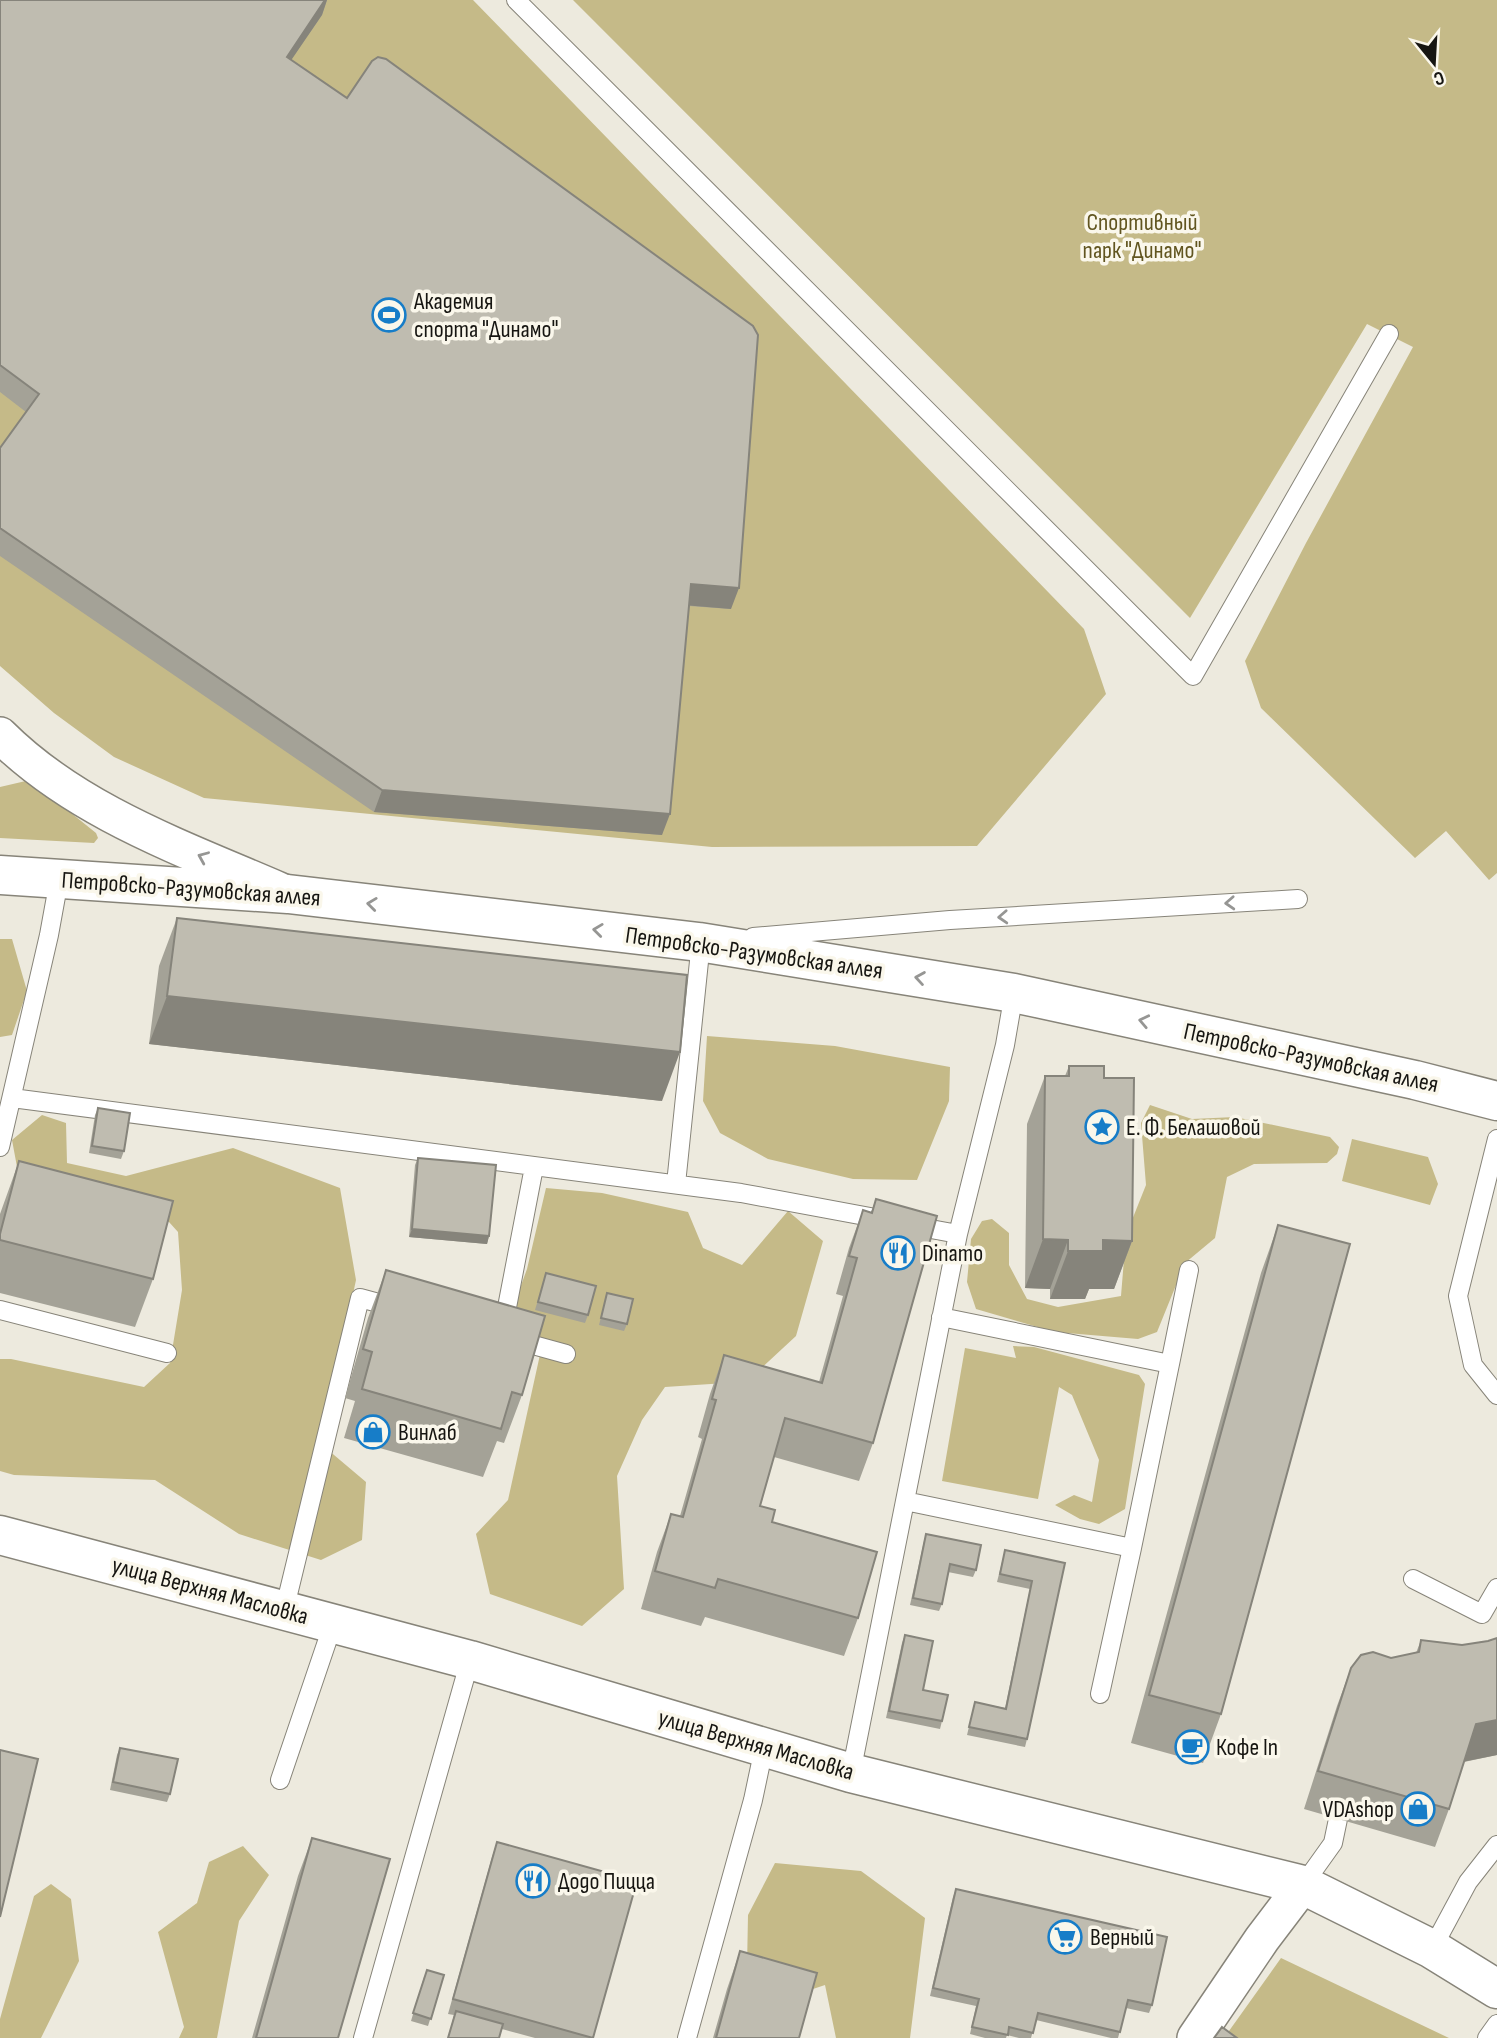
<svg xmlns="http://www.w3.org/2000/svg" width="1497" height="2038" viewBox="0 0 1497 2038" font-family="'Sofia Sans Condensed',sans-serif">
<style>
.green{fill:#c5ba88}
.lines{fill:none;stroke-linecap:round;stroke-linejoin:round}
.lane-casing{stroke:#878479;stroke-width:20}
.street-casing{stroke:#878479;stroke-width:38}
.secondary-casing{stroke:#878479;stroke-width:41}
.lane{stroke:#fff;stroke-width:18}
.street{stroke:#fff;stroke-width:35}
.secondary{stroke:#fff;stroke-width:38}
.wall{fill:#a4a297}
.shaded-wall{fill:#86847b}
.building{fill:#bfbcb0;stroke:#86847b;stroke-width:2}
.oneway{stroke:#969694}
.labels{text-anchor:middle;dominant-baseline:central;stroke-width:7;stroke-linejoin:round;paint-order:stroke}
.park-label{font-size:24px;fill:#615520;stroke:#faf7eb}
.poi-label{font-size:24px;fill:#161511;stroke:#faf7eb;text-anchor:start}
.street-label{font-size:24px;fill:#161511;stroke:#faf7eb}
</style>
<rect width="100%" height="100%" fill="#edeade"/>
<path class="green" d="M0,0h473l611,629 22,65 -129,152 -265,1 -508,-49 -90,-41 -60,-44 -54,-47z
M573,0h924v873l-8,7 -43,-49 -31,27 -154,-150 -16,-47 61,-118 107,-196 -46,-23 -177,294z
M30,780l66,53 2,5 -4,5 -94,-5v-51z
M0,939h12l15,52 -15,44 -12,2z
M707,1036l128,10 115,21 -1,34 -32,79 -64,-1 -85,-20 -48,-26 -17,-32z
M1150,1105l42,14 43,-2 95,20 9,10 -2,7 -10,9 -73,1 -27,13 -12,61 -30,25 -28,69 -19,7 -83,-7 -79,-23 -9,-27 4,-43 11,-18 10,-2 17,14v32l18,34 31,8 63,-11 5,-61 20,-50 -5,-62z
M42,1115l24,8 1,40 59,13 107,-28 107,40 16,92 -35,164 45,38 -4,58 -41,20 -82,-26 -84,-54 -141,-5 -14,-4v-112h11l133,28 26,-24 12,-73 -4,-58 -9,-10h-78l-68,-23 -11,-59z
M1352,1139l76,18 10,27 -8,21 -88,-24z
M546,1188l56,5 86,19 15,36 39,17 46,-54 35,30 -27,95 -41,38 -29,9 -61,4 -23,33 -25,56 7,113 -42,37 -92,-32 -14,-60 32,-34 33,-150 -12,-17 -14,-31 12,-33z
M1013,1346l21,1 105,28 6,9 -20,125 -26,15 -19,-5 -25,-14 19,-10 18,7 7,-42 -27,-65 -13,-8 -21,112 -96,-18 23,-133 51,10z
M243,1846l26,29 -30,46 -22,117h-38l5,-11 -26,-95 39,-29 12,-41z
M775,1863l86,8 64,47 -15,120h-74l-11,-53 -24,8 -54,-26 1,-52z
M51,1884l20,15 8,62 -38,77h-41v-19l34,-123z
M1281,1958l168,80h-225z"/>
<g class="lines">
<defs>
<path id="lane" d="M516,0l677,676 196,-342
M753,937l197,-17 348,-21
M12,1098l729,95 140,26
M1497,1139l-39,157 15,69 24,30
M0,1147l49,-212 10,-55
M676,1184l25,-242
M909,1225l49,9
M0,1310l167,43
M503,1328l31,-161
M515,1340l51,14
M1170,1364l19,-94
M905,1501l227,47 38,-184 -229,-47
M1413,1579l69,35 15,-26
M284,1611l76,-313 37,10
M1100,1694l32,-146
M851,1773l107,-539 47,-189 9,-52
M280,1780l53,-156
M1303,1885l30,-42 5,-24
M1432,1949l36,-67 29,-37
M363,2038l107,-378
M687,2038l66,-238 11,-52
M1487,2038l10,-14"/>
<path id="street" d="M0,735c76,76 182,113 279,155
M1195,2038l67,-99 41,-54"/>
<path id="secondary" d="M0,875l288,19 411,48 315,51 401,87 82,21
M0,1535l470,125 381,113 452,112 129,64 65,40"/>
</defs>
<use href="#lane" class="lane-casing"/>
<use href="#street" class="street-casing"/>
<use href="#secondary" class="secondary-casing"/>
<use href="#lane" class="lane"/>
<use href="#street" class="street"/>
<use href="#secondary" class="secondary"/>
</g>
<path class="wall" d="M0,0h327l-5,15 -31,45 440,549 -42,-3 -27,229 -288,-23 -374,-256v-108l26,-36 -26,-20z
M177,918l485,183 -513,-57 10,-78z
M1069,1066l35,12 28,163 -18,48h-25l-4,10h-35v-10l-25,-1 2,-164 18,-48h20z
M98,1108l26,43 -3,8 -32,-6 6,-38z
M418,1158l71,78 -2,8 -78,-7 6,-72z
M19,1161l134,118 -18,48 -135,-34v-79z
M876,1199l-3,244 -14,38 -85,-24 -14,49 12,16 86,96 -14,38 -139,-39 -4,9 -60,-17 16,-57 14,-38 9,2 22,-77 -4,-2 12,-43 14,-39 95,27 24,-86 -7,-2 13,-46 14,-38 8,2z
M1278,1225l-57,489 -18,49 -72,-20 130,-470z
M386,1270l136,125 -18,48 -7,-2 -14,36 -139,-39 11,-37 -10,-3 23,-80z
M546,1273l42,42 -3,8 -50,-13z
M607,1293l20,31 -3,7 -25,-6z
M926,1534l50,36 -3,7 -25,-5 -6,32 -3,7 -29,-6 14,-64z
M1005,1550l60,13 -38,176 -2,8 -58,-12 8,-33 30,6 25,-119 -33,-7z
M905,1635l18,55 19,31 -2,8 -54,-11 16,-75z
M1421,1640l41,5 26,-4 9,114 -33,7 -15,47 -14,38 -131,-38 33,-103 14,-38 65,-15z
M120,1748l50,46 -3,8 -57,-12 7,-35z
M312,1838l26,200h-86l46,-162z
M497,1842l96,196h-58l-33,-9 -3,9h-51l6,-23 -6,-1 44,-157z
M956,1889l196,116 -3,8 -23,-5 -8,30h-7l-75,-18 -5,18h-12l-12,-3 -1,3h-21l-15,-4 6,-28 -46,-10 23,-99z
M740,1951l59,87h-86l14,-49z
M444,1975l-16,51 -17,-5 13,-44z"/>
<path class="shaded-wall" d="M325,0h2l-5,15 -43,63 8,-21z
M691,584l48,4 -8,21 -48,-4z
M382,790l288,24 -8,21 -288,-23z
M167,996l513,56 -18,49 -513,-57z
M412,1229l77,7 -2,8 -78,-7z
M1043,1239l25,1 -18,49 -25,-1z
M1103,1240l29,1 -18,48h-25l-4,10h-35l18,-48z
M1497,1720v35l-35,7 14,-38z"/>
<path class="building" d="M0,0h325l-38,57 60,41 25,-37 6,-4 8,2 367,267 5,9 -19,253 -48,-4 -21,230 -288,-24 -382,-262v-80l39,-54 -39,-29z
M177,918l510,57 -7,77 -513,-56z
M1069,1066h35v12h30l-2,163 -29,-1v11h-35v-11l-25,-1 2,-163h24z
M98,1108l32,5 -6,38 -32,-5z
M418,1158l78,7 -7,71 -77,-7z
M19,1161l154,40 -20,78 -153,-39v-6z
M876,1199l61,17 -64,227 -88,-25 -25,88 15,4 -3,12 105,30 -19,66 -140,-39 -3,9 -60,-17 16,-57 12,3 33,-117 -4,-1 12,-44 98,28 35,-125 -8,-2 14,-46 9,3z
M1278,1225l72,19 -129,470 -72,-19z
M386,1270l159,46 -23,79 -10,-3 -11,37 -139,-40 10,-37 -9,-3z
M546,1273l50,13 -8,29 -50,-13z
M607,1293l26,6 -6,25 -26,-6z
M926,1534l55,11 -5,25 -26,-6 -8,40 -29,-6z
M1005,1550l60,13 -38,176 -58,-12 6,-25 31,7 26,-128 -32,-7z
M905,1635l28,6 -10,49 25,5 -6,26 -53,-10z
M1497,1638v82l-21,4 -27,85 -131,-38 33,-103 10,-13 12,-3 18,6 28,-6 2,-12 41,5 26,-4z
M120,1748l58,11 -8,35 -57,-12z
M0,1750l38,9 -38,158z
M312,1838l78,21 -52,179h-82z
M497,1842l140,39 -44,157 -140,-39z
M956,1889l211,48 -15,68 -24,-5 -8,32 -82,-19 -5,20 -24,-6 -1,8 -36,-8 7,-28 -46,-11z
M740,1951l77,22 -18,65h-83z
M427,1970l17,5 -13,44 -18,-6z
M456,2011l47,13 -4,14h-51z
M1222,2027l15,11h-23z"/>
<defs><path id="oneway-chevron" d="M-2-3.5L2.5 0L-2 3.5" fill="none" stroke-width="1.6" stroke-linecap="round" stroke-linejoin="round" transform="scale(1.75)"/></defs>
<g class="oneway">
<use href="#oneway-chevron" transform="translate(203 857) rotate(-157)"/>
<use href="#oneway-chevron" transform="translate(1230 903) rotate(177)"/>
<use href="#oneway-chevron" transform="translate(372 904) rotate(-173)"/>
<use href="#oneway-chevron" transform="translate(1003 917) rotate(177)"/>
<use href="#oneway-chevron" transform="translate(598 930) rotate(-173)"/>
<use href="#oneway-chevron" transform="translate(920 978) rotate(-171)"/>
<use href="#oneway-chevron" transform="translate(1144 1021) rotate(-168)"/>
</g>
<defs>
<symbol id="stadium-ring" viewBox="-11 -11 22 22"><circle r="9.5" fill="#faf7eb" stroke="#177dc8" stroke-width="1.5"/><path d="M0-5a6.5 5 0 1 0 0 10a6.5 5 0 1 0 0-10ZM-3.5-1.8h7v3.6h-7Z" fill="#177dc8"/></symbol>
<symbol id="sight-ring" viewBox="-11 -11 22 22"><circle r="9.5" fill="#faf7eb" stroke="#177dc8" stroke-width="1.5"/><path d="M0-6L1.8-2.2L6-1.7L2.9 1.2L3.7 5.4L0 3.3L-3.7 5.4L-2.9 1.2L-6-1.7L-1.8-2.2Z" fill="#177dc8"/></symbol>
<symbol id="restaurant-ring" viewBox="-11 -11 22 22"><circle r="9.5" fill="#faf7eb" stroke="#177dc8" stroke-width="1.5"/><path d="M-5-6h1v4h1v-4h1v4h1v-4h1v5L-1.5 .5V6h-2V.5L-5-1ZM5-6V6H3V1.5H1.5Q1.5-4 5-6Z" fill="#177dc8"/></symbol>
<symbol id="shop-ring" viewBox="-11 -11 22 22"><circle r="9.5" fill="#faf7eb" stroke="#177dc8" stroke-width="1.5"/><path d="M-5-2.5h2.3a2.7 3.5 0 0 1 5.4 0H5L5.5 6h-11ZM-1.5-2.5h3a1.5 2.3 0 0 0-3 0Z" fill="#177dc8"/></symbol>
<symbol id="cafe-ring" viewBox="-11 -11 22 22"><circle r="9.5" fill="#faf7eb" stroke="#177dc8" stroke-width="1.5"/><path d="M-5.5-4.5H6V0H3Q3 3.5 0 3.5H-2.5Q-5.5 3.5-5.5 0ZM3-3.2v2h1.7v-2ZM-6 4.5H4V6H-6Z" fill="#177dc8"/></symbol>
<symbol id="supermarket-ring" viewBox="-11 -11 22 22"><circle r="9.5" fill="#faf7eb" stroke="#177dc8" stroke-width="1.5"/><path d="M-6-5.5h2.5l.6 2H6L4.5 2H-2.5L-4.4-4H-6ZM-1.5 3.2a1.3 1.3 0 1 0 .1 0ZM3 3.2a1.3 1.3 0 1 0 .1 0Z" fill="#177dc8"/></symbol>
</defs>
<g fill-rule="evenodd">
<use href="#stadium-ring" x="370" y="296" width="38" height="38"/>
<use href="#sight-ring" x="1083" y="1108" width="38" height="38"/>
<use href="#restaurant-ring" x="879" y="1234" width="38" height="38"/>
<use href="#shop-ring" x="354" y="1413" width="38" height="38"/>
<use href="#cafe-ring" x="1173" y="1728" width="38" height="38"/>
<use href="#shop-ring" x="1399" y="1790" width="38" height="38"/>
<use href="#restaurant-ring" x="514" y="1862" width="38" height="38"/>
<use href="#supermarket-ring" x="1046" y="1918" width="38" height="38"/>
</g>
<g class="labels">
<g class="park-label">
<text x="1142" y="222">Спортивный<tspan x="1142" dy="28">парк "Динамо"</tspan></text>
</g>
<g class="poi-label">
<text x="414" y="301">Академия<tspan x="414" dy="28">спорта "Динамо"</tspan></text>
<text x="1126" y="1127">Е. Ф. Белашовой</text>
<text x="922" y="1253">Dinamo</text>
<text x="398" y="1432">Винлаб</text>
<text x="1216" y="1747">Кофе In</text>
<text x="1394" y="1809" text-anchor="end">VDAshop</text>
<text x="558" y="1881">Додо Пицца</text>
<text x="1090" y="1937">Верный</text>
</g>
<g class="street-label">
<text transform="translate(191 889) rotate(4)">Петровско-Разумовская аллея</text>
<text transform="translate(754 953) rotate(8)">Петровско-Разумовская аллея</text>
<text transform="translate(1311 1058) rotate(12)">Петровско-Разумовская аллея</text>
<text transform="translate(210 1591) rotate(15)">улица Верхняя Масловка</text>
<text transform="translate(756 1745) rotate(16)">улица Верхняя Масловка</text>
</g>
</g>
<g transform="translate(1434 63) rotate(162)" stroke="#faf7eb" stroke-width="5" paint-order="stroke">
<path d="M0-5L12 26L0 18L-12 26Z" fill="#161511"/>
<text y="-10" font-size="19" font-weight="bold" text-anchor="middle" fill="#161511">С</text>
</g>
</svg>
